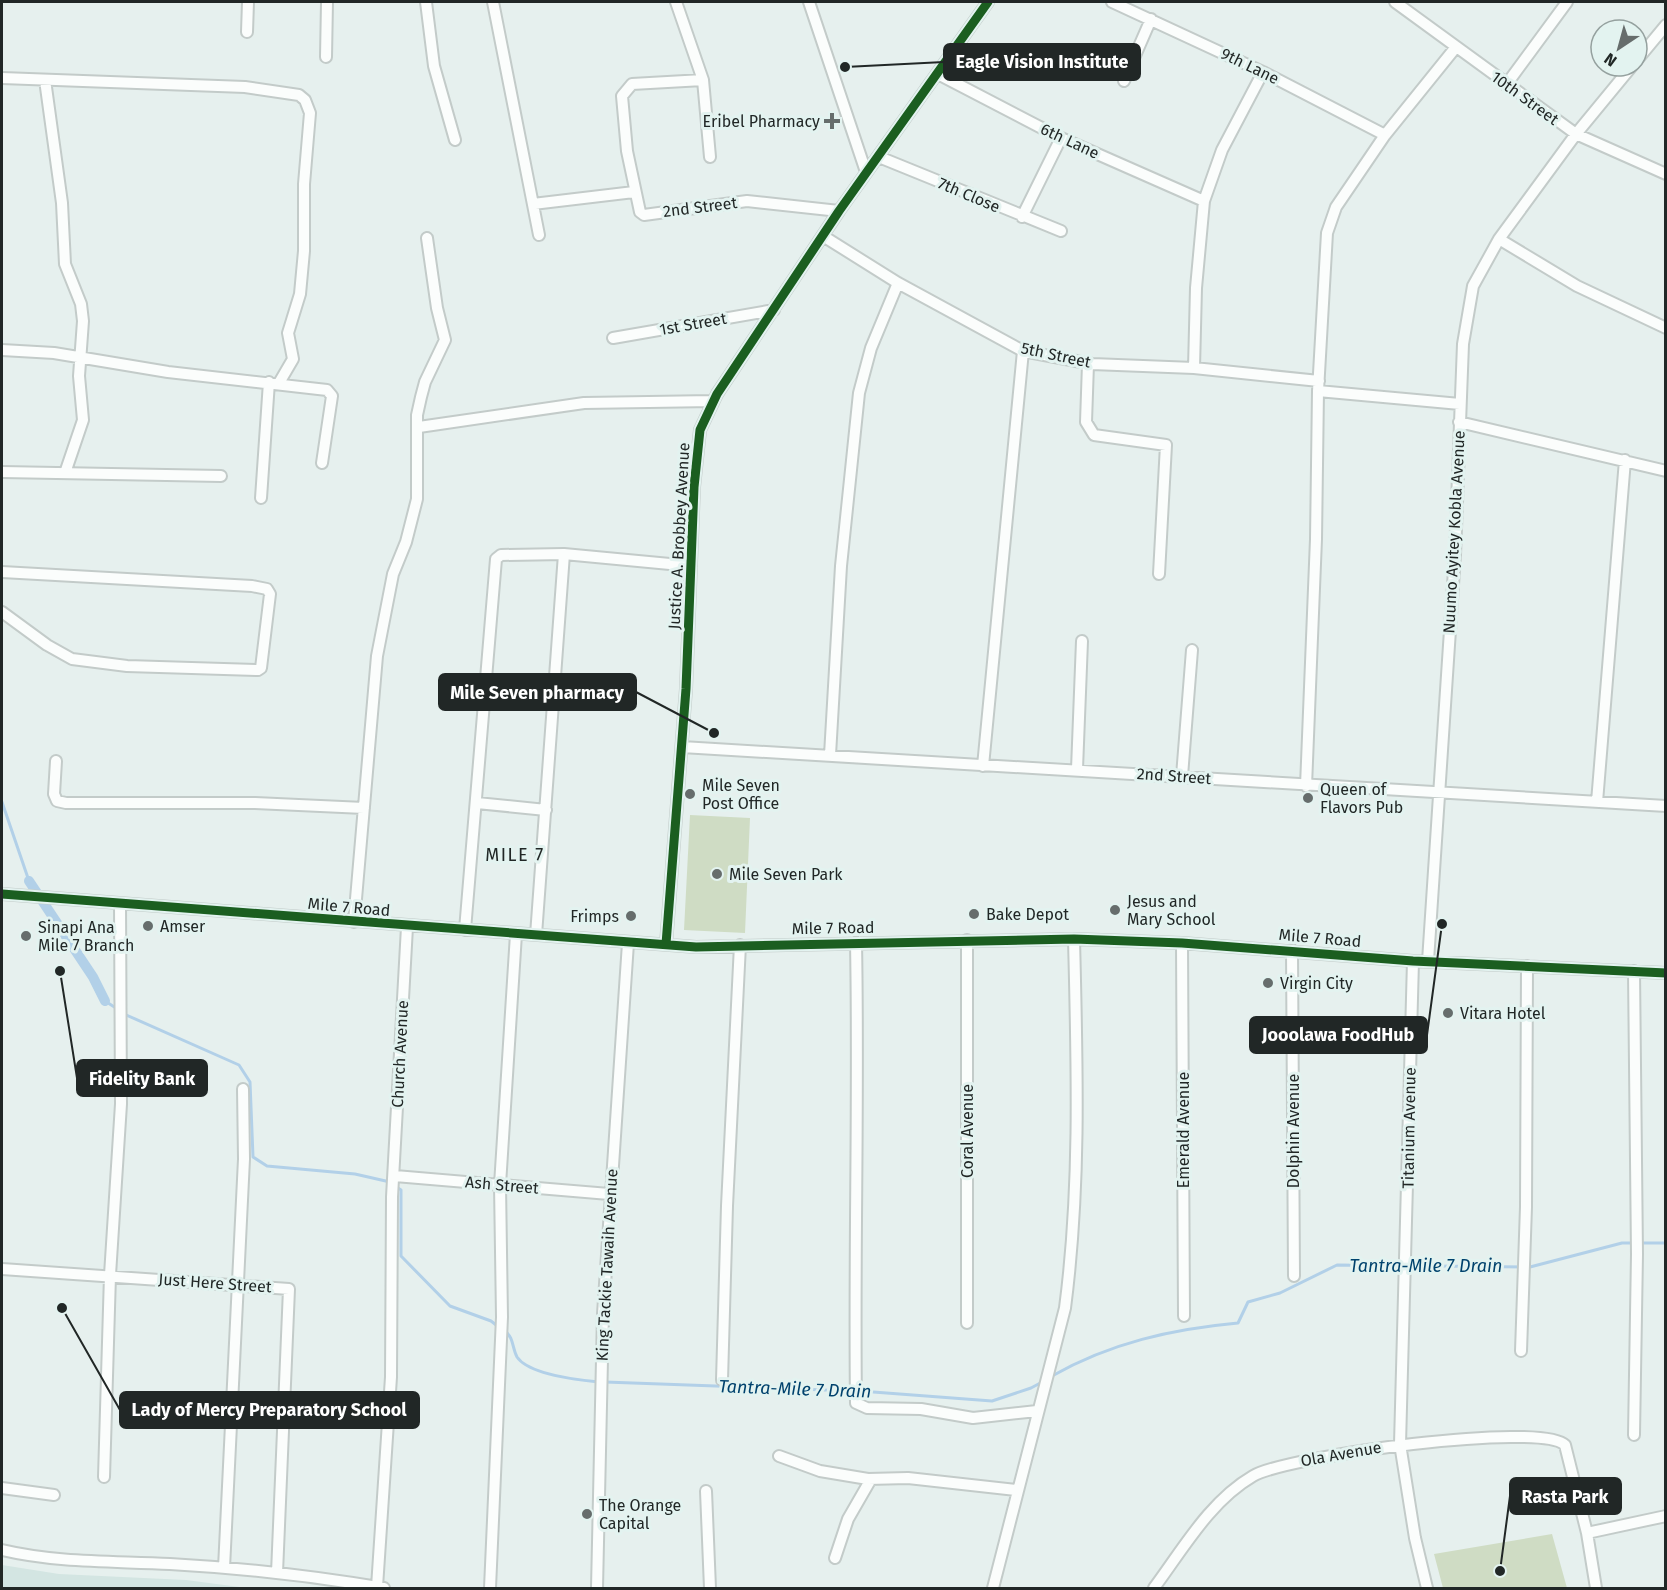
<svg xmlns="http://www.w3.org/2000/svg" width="1667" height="1590" viewBox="0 0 1667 1590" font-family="'Fira Sans',sans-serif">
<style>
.built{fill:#d3e5e2}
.green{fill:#cfdcc4}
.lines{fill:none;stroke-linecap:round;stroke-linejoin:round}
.stream{stroke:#b2d0e8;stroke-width:3}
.canal{stroke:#b2d0e8;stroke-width:10}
.minor-casing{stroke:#c3cbc9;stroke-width:14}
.minor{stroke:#fbfdfc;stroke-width:10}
.cycleway-casing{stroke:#e3f3f0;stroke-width:13}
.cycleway{stroke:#1b5e20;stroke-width:9}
.poi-dot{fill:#666d6c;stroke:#e3f3f0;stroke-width:2}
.labels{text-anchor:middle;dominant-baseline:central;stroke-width:6;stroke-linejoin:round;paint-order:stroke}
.street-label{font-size:16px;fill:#212726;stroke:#e3f3f0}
.poi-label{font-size:16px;fill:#212726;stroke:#e3f3f0;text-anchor:start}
.neighbourhood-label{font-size:18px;letter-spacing:1.5px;fill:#212726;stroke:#e3f3f0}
.water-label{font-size:18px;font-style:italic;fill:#00426d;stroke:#e3f3f0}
.leader{fill:none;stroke:#212726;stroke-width:2}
.callout-dot{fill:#212726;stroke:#e3f3f0;stroke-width:2}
.callout{fill:#212726;stroke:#212726;stroke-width:2}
.callout-label{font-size:18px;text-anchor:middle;font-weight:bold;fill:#fff}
</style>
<rect width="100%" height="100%" fill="#e6f0ee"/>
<path class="built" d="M2,1565l57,9 127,6 61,8h-245z"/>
<path class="green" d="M690,815l60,3 -5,115 -61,-3z
M1552,1534l15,54h-124l-9,-34z"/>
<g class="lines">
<path class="stream" d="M2,802l27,79
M105,1001l14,9
M124,1014l115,51 11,17 3,75 14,9 88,8 35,8
M395,1186l6,4v66l49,50 41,15 9,7
M1640,1243h26
M505,1331c9,7 7,17 12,26 12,18 61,23 82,25
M1052,1376c58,-33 120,-47 186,-53l10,-21 32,-9 57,-28 193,2 92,-24h12
M605,1382l248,9
M860,1391l132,10 39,-13 13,-7"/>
<path class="canal" d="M29,881l64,96 12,24"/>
<defs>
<path id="minor" d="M426,2l8,64 21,74
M493,2l46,233
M676,2l27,78 7,77
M809,2l57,170
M1112,2l151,70 122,63
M1395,2l181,132 90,40
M247,32l1,-30
M326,57l1,-55
M1637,60l29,-35
M938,74l123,64 143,63
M2,78l243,9 54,8 6,5 5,13 -6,71v67l-4,43 -12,39 5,26 -14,24
M45,80l17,123 3,61 16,40 2,17 -4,55 4,44 -18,53
M703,80l-71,4 -10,12 5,55 13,61 4,3 103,-14 92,10
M1124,81l27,-62
M1506,85l61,-83
M879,157l182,74
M533,204l101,-12
M1022,217l39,-79
M823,236l75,47 125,68 69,13 102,4 125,13
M1499,239l78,47 89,42
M613,338l161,-28
M2,350l52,3 114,19 159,18 5,6 -10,67
M1088,364l-2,58 8,13 72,10 -7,129
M1194,368l2,-80 8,-87 18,-51 41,-78
M1318,391l142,13
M1459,422l207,49
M419,427l165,-24 129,-2
M2,472l219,4
M261,498l8,-116
M2,572l250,14 15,3 3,5 -9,74 -3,2 -131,-4 -55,-7 -25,-14 -45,-33
M682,747l984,59
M830,755l11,-189 18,-173 12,-45 27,-65
M56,761l-2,33 3,7 9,2h189l109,5
M983,766l40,-415
M1077,769l5,-128
M1182,776l10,-126
M1306,786l10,-247 2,-148 9,-158 9,-26 49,-72 71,-88
M1597,802l28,-342
M477,803l69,7
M2,894l694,53 378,-8 108,4 231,18 253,12
M354,922l23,-266 16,-82 13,-32 11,-43v-84l4,-18 4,-15 20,-42 -8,-32 -10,-70
M465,930l31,-371 5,-4 63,-1 127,12
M536,935l28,-381
M967,940v383
M856,943c3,153 -2,306 0,460l11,5 54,1 52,9 64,-7
M1182,943l2,373
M666,944l20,-255 8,-202 6,-57 17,-36 122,-183 149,-209
M1292,950l2,326
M1413,961l-13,483 15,94 12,50
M1428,961l27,-406 8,-211 10,-58 26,-47 77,-105 56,-68
M395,1176l214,18
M2,1269l287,20 -12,284
M1521,1351l5,-144 1,-241
M722,1380l5,-174 13,-261
M1634,1435l3,-181 -3,-283
M779,1456l41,15 48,8 40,-1 108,12
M104,1477l6,-202 11,-171 -1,-201
M2,1488l52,7
M706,1491l4,97
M1587,1533l79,-17
M2,1550c55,13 111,11 168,14 71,4 143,12 214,24
M835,1558l13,-39 23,-40
M224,1568l20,-409 -1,-70
M377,1587l14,-210 1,-180 15,-270
M490,1588l12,-271 -2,-132 16,-251
M597,1588l6,-274 25,-371
M993,1588l72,-280c16,-122 12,-246 9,-369
M1154,1588c29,-39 56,-87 99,-112 34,-20 288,-55 312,-31l22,88 9,55"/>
</defs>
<use href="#minor" class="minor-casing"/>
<use href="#minor" class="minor"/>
<defs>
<path id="cycleway" d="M2,894l694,53 378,-8 108,4 231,18 253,12
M666,944l20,-255 8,-202 6,-57 17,-36 122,-183 149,-209"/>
</defs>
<use href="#cycleway" class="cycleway-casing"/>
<use href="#cycleway" class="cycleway"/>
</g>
<g class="poi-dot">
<path d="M829 112h6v6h6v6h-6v6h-6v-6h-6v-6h6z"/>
<circle cx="690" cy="794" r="6"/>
<circle cx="1308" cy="798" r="6"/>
<circle cx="717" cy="874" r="6"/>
<circle cx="1115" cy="910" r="6"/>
<circle cx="974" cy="914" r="6"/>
<circle cx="631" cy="916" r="6"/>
<circle cx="148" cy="926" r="6"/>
<circle cx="26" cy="936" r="6"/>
<circle cx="1268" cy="983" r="6"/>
<circle cx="1448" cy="1013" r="6"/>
<circle cx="587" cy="1514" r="6"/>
</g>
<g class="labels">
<g class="street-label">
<text transform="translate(1250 66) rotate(26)">9th Lane</text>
<text transform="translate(1525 98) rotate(36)">10th Street</text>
<text transform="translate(1070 141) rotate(25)">6th Lane</text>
<text transform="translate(969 195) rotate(23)">7th Close</text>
<text transform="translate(700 207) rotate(-7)">2nd Street</text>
<text transform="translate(693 324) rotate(-10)">1st Street</text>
<text transform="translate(1056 355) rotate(12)">5th Street</text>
<text transform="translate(1454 532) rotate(-87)">Nuumo Ayitey Kobla Avenue</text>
<text transform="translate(679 536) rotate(-87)">Justice A. Brobbey Avenue</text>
<text transform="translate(1174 776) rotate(4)">2nd Street</text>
<text transform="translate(349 907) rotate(5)">Mile 7 Road</text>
<text transform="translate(833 928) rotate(-1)">Mile 7 Road</text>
<text transform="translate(1320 938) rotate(5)">Mile 7 Road</text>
<text transform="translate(400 1054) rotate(-87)">Church Avenue</text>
<text transform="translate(1409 1128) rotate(-89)">Titanium Avenue</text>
<text transform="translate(1183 1130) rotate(-90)">Emerald Avenue</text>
<text transform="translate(967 1131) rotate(-90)">Coral Avenue</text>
<text transform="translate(1293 1131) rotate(-90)">Dolphin Avenue</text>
<text transform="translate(502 1185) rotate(5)">Ash Street</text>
<text transform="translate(607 1265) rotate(-87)">King Tackie Tawaih Avenue</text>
<text transform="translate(215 1283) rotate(4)">Just Here Street</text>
<text transform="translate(1341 1454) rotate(-10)">Ola Avenue</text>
</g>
<g class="poi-label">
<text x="820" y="121" text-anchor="end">Eribel Pharmacy</text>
<text x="702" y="785">Mile Seven<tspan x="702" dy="18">Post Office</tspan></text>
<text x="1320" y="789">Queen of<tspan x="1320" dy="18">Flavors Pub</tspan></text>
<text x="729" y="874">Mile Seven Park</text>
<text x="1127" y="901">Jesus and<tspan x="1127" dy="18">Mary School</tspan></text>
<text x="986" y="914">Bake Depot</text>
<text x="619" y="916" text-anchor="end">Frimps</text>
<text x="160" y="926">Amser</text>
<text x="38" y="927">Sinapi Ana<tspan x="38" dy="18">Mile 7 Branch</tspan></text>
<text x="1280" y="983">Virgin City</text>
<text x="1460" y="1013">Vitara Hotel</text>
<text x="599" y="1505">The Orange<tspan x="599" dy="18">Capital</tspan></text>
</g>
<g class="neighbourhood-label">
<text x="515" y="855">MILE 7</text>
</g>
<g class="water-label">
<text x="1426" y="1266">Tantra-Mile 7 Drain</text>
<text transform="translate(795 1389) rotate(2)">Tantra-Mile 7 Drain</text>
</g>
</g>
<path class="leader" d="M845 67L944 62M714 733L636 692M1442 924L1427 1035M60 971L77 1078M62 1308L120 1410M1500 1571L1510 1496"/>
<g class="callout-dot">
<circle cx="845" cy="67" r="6"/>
<circle cx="714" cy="733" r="6"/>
<circle cx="1442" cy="924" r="6"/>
<circle cx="60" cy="971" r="6"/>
<circle cx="62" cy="1308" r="6"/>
<circle cx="1500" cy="1571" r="6"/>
</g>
<g class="callout">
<rect x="944" y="44" width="196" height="36" rx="6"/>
<rect x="439" y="674" width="197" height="36" rx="6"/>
<rect x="1250" y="1017" width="177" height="36" rx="6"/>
<rect x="77" y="1060" width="130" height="36" rx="6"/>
<rect x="120" y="1392" width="299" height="36" rx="6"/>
<rect x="1510" y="1478" width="111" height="36" rx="6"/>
</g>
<g class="callout-label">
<text x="1042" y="68">Eagle Vision Institute</text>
<text x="537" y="699">Mile Seven pharmacy</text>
<text x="1338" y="1041">Jooolawa FoodHub</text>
<text x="142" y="1085">Fidelity Bank</text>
<text x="269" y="1416">Lady of Mercy Preparatory School</text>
<text x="1565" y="1503">Rasta Park</text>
</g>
<rect width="1667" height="1590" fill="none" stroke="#212726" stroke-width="6"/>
<g transform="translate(1619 48) rotate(216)"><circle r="28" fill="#e3f3f0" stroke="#95a19f" stroke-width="1.5"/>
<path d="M0-4.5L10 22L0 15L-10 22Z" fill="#666d6c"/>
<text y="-9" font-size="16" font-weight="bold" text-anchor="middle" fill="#212726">N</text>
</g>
</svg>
